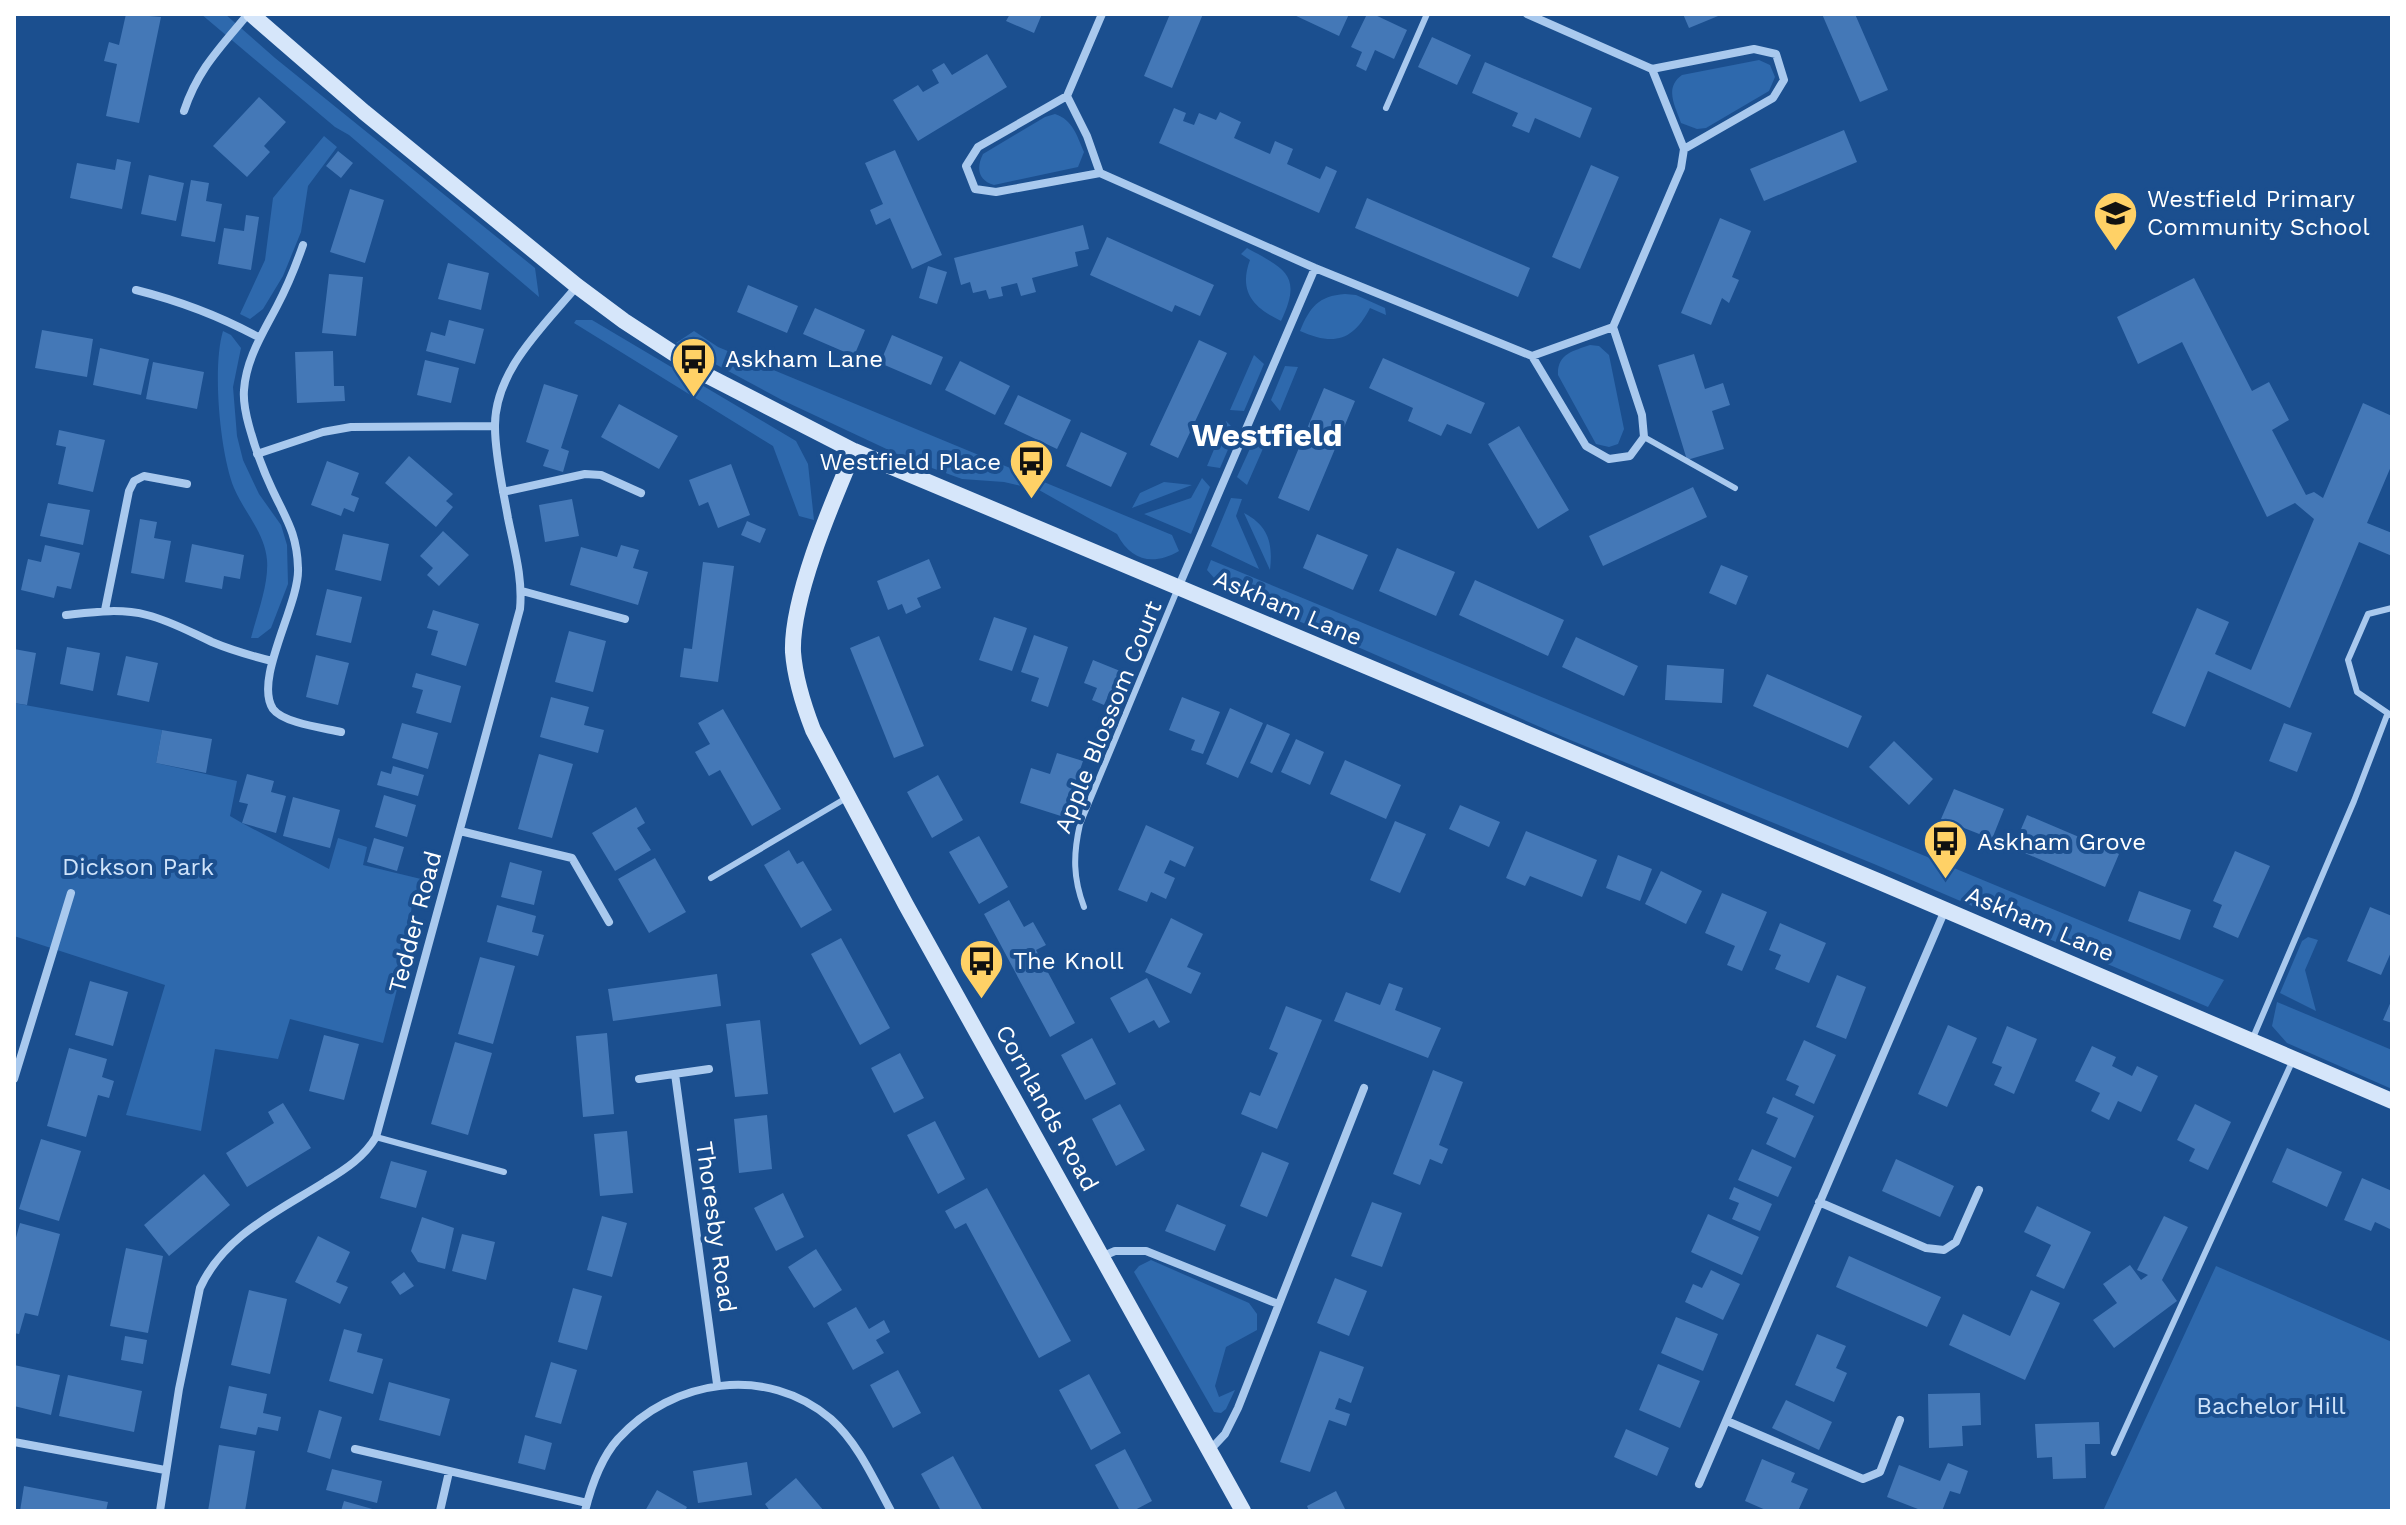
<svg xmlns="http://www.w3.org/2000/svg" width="2406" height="1525" viewBox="0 0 2406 1525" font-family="'Work Sans',sans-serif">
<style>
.green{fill:#2e69ad}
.building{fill:#4478b7}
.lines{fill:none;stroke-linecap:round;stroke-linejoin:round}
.lane{stroke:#a9c9ee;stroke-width:6}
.street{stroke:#a9c9ee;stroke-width:8}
.secondary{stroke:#d6e6fa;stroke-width:16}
.labels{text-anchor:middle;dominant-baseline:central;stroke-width:8;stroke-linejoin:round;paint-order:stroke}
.poi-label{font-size:24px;fill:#fff;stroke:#1b4f8f;text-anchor:start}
.street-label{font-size:24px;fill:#fff;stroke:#1b4f8f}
.park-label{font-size:24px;fill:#cfe3fa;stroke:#1b4f8f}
.district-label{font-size:32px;font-weight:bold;fill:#fff;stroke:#1b4f8f}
</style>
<rect width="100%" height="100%" fill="#1b4f8f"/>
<path class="green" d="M201,14h24l50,44 260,210 4,29 -190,-162 -14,-8z
M1759,60l11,5 5,12 -6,14 -63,37 -9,1 -16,-6c-6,-18 -17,-35 1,-48z
M1055,114c18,6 22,22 29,38l-6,15 -84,18c-16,-5 -18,-17 -11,-31l62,-37z
M324,136l13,11 -29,39 -7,46 -18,44 -20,33 -13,10 -10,-5 25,-54 8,-62z
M1247,248c38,21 56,27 34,73 -27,-13 -43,-29 -31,-61l-9,-6z
M1345,294l11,1 29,13 1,7 -16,-7c-17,33 -36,38 -70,23 10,-24 18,-35 45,-37z
M576,320h16l204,121 12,23 6,56 -15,-4 -26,-70 -199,-123z
M223,331l8,4 10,13 -8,39 4,49 6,24 16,34 22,31 6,20 1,39 -17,44 -13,10h-7c6,-24 18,-54 16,-78 -2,-27 -23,-48 -33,-72 -14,-35 -22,-121 -11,-157z
M694,331l24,16 454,188 7,16c-26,15 -48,10 -62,-17l-78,-44 -35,-8 -42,-3 -52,-19 -128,-60 -106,-57z
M1590,345l9,1 10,9 15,74 -6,15 -9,3 -13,-3 -38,-69c-1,-21 15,-24 32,-30z
M1254,355l10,9 -20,47 -14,-1z
M1285,366l13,1 -18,44 -9,-11z
M1226,421l10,10 -16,37 -13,-2z
M1253,442l12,2 -18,41 -10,-8z
M1202,478l8,9 -19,47 -47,-20 47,-16z
M1164,482l28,3 -60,23 8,-15z
M1231,498l11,1 -6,17 23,53 -48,-23z
M1244,513c25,13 29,31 26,57z
M1211,560l1013,420 -16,27 -334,-143 -311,-127 -340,-149 -16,-18z
M14,703l148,27 -6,33 81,18 -7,35 12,7 87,46 9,-31 29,9 -4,18 58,14 -9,23 -4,45 -25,96 -93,-24 -12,40 -63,-10 -14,82 -75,-16 39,-130 -151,-49z
M2308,937l10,3 -13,30 11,41 -36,-18 22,-52z
M2277,1002l115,48v39l-105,-46 -15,-17z
M1151,1260l98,43 8,11v16l-31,17 -11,39 4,11 16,-7 -9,19 -5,4 -7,-1 -80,-140 5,-6z
M2216,1266l176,76v169h-289z"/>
<path class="building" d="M126,14l35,3 -22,106 -33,-7 11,-52 -13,-3 5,-19 10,3z
M1010,14h32l-8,19 -28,-12z
M1170,14h33l-31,74 -28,-12z
M1292,14h57l-10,22z
M1367,14h6l34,16 -13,29 -19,-9 -9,21 -10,-5 6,-14 -11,-5z
M1683,14h40l-34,14z
M1822,14h33l33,76 -28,12z
M1432,37l39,18 -14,30 -39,-18z
M987,54l20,33 -89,54 -25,-41 25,-15 5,7 16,-9 -7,-13 12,-7 8,12z
M1485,62l107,46 -12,30 -45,-20 -6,15 -17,-7 6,-13 -46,-20z
M259,97l27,25 -22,24 6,6 -23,25 -34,-31z
M1174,108l12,5 -3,8 11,4 5,-12 17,7 4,-8 21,10 -7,16 36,16 5,-13 18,8 -6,15 33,15 6,-13 11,5 -18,42 -160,-70z
M1844,130l13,32 -93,39 -14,-32z
M895,150l47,105 -30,14 -22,-51 -14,7 -6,-15 13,-6 -18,-41z
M338,151l15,12 -12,15 -15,-12z
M117,159l14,3 -9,47 -52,-11 7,-35 38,7z
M1591,165l28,12 -39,92 -28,-12z
M149,175l35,8 -8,38 -35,-7z
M191,180l18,3 -3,18 16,3 -7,38 -34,-6z
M350,189l34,11 -19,63 -35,-11z
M1367,198l163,70 -12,29 -163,-69z
M246,215l13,2 -8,53 -33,-6 6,-36 20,3z
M1720,218l31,13 -19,46 7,3 -10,23 -7,-5 -11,27 -30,-12z
M1083,225l6,24 -14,3 3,14 -46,12 4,14 -15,4 -4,-13 -16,4 2,9 -14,3 -3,-9 -13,3 -3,-11 -9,3 -7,-27z
M1107,237l107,48 -14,31 -25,-11 -3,7 -82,-37z
M448,263l41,10 -8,37 -43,-11z
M928,266l19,6 -10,32 -18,-6z
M329,274l34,3 -7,59 -34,-3z
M2194,278l58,113 17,-9 20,38 -17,10 34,65 8,-3 9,6 40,-95 29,13v48l-25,59 25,10v23l-33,-14 -69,166 -82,-37 -23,56 -33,-14 45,-105 32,14 -14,32 36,16 63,-151 -19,-16 -28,14 -85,-175 -44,22 -21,-47z
M748,285l50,21 -11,27 -50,-21z
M815,308l50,22 -11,26 -51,-22z
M449,320l35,9 -9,35 -49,-13 5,-19 14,4z
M42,330l51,9 -6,38 -52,-9z
M892,335l51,22 -12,28 -51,-22z
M1199,340l28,13 -49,105 -28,-13z
M100,348l49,11 -8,36 -48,-10z
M333,351l1,35h10l1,15 -48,2 -2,-51z
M1694,354l11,35 18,-6 7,22 -18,6 12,38 -37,11 -29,-95z
M1383,358l102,45 -14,31 -24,-10 -6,12 -33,-15 5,-13 -44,-20z
M425,360l34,8 -8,35 -34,-8z
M960,361l50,25 -15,29 -50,-25z
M153,362l51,10 -7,37 -51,-10z
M544,384l34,11 -17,53 8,3 -6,21 -20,-6 6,-16 -23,-8z
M1324,388l31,13 -46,110 -31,-13z
M1018,395l53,25 -14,29 -53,-25z
M619,404l59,32 -19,33 -58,-32z
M1519,426l50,84 -31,19 -50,-85z
M59,430l46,10 -12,52 -35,-8 8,-37 -10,-2z
M1081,432l46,21 -16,34 -45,-21z
M409,456l44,38 -7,7 7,6 -17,20 -51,-44z
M327,461l32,12 -8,22 8,3 -5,14 -10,-4 -3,8 -30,-11z
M731,464l19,51 -32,13 -10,-26 -9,4 -10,-26z
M1693,487l14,30 -104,49 -14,-30z
M572,499l7,37 -34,6 -6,-37z
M48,503l42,7 -7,35 -43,-9z
M140,519l17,3 -3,16 17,3 -7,38 -33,-6z
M747,521l19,8 -6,14 -19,-8z
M443,531l26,24 -30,31 -12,-11 6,-7 -13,-12z
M343,534l46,10 -8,37 -46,-11z
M1317,534l51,21 -15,35 -50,-22z
M192,544l52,11 -4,24 -16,-3 -2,13 -37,-7z
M45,545l35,8 -9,36 -14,-3 -3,12 -33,-8 7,-31 13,3z
M621,545l18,5 -6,18 15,4 -10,33 -68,-20 11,-38 36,10z
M1397,548l58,24 -19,44 -57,-25z
M929,559l12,29 -24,10 4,9 -15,7 -4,-10 -14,6 -11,-29z
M703,562l31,4 -16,116 -38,-5 4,-29 8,1z
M1721,565l27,11 -12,29 -27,-12z
M1475,580l89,40 -16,36 -89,-41z
M327,589l35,8 -11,46 -35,-8z
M433,610l46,14 -13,42 -35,-11 7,-24 -11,-3z
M994,617l33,11 -15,43 -33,-11z
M569,631l37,10 -13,51 -38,-10z
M1034,635l34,12 -20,60 -17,-6 8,-23 -18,-6z
M879,636l45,110 -30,12 -44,-110z
M1576,637l62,29 -14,30 -62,-29z
M67,647l33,6 -7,38 -33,-7z
M14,649l22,4 -9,52 -13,-2z
M316,655l33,8 -11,42 -32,-8z
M126,656l32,7 -9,39 -32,-7z
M1093,660l37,15 -10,26 -12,-5 -4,9 -12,-5 5,-12 -13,-5z
M1667,665l57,4 -2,34 -57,-3z
M416,673l45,13 -10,37 -35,-10 7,-23 -11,-3z
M1767,674l95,42 -14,32 -95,-42z
M551,697l38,10 -5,18 20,5 -6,23 -58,-16z
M1182,697l38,15 -17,42 -12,-4 4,-10 -26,-10z
M1230,708l33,15 -25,55 -32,-14z
M723,709l58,100 -29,17 -32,-56 -11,6 -14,-24 15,-8 -12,-21z
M402,723l36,10 -10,36 -36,-11z
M2284,723l28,10 -15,39 -28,-11z
M1267,724l23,10 -18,39 -22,-10z
M162,730l50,9 -6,34 -50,-10z
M1296,739l28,13 -14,33 -29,-13z
M1894,741l39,38 -24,26 -40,-38z
M1057,753l26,8 -19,56 -44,-14 11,-35 19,6z
M539,754l34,10 -21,74 -34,-9z
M1345,760l56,25 -15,34 -56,-25z
M393,766l31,9 -6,21 -41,-11 4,-14 10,3z
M247,774l27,7 -3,11 15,4 -10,37 -34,-10 6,-19 -9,-2z
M938,775l25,45 -31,18 -25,-46z
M1954,789l50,20 -12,30 -51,-20z
M384,795l32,10 -9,32 -32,-10z
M293,797l47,13 -10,38 -47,-12z
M1460,805l40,17 -11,25 -40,-18z
M636,807l9,16 -8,5 14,22 -36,21 -23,-38z
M2027,815l92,39 -14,33 -92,-39z
M1395,821l31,13 -26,59 -30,-13z
M1146,825l48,22 -9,20 -15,-7 -6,13 11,5 -9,21 -15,-7 -4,10 -29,-12z
M1526,831l71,29 -15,37 -52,-21 -5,10 -19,-8z
M979,836l29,51 -29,17 -30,-52z
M374,838l30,9 -7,24 -30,-9z
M789,850l8,14 6,-3 29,49 -31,18 -37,-63z
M2235,851l35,15 -32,72 -25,-11 9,-22 -9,-4z
M1618,855l34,14 -12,32 -34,-13z
M655,858l31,54 -37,21 -31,-54z
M510,862l32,9 -8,34 -33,-8z
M1661,871l41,20 -16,33 -41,-20z
M2139,891l52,19 -11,30 -52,-19z
M1722,893l45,19 -25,59 -15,-6 8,-19 -30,-13z
M1009,900l15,27 9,-5 13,23 -10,5 39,73 -25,14 -66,-123z
M497,905l39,11 -4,16 12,3 -6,21 -51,-14z
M2370,907l22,9v34l-11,25 -34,-14z
M1171,918l32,16 -16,33 14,6 -10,21 -46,-22z
M1780,923l46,20 -17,40 -34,-14 6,-14 -12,-5z
M841,938l49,90 -30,17 -49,-91z
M480,957l35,9 -22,78 -35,-10z
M717,974l4,32 -108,15 -5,-32z
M1837,975l29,12 -20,52 -30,-12z
M1147,978l23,44 -11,6 -5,-8 -25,13 -19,-35z
M90,981l38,11 -15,54 -38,-11z
M1389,983l14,5 -8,22 46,18 -13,30 -94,-37 12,-29 34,13z
M2392,999v24l-9,-3z
M1286,1006l36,14 -45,109 -36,-15 9,-22 10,4 18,-43 -9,-4z
M760,1020l8,74 -33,3 -9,-73z
M1948,1025l29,13 -30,69 -29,-13z
M2007,1026l30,13 -23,55 -20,-9 8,-18 -10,-4z
M607,1033l7,81 -31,3 -7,-81z
M324,1035l35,9 -15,56 -35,-9z
M1092,1038l24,46 -31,16 -24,-45z
M1804,1040l32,15 -22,49 -19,-9 4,-9 -13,-6z
M455,1042l37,11 -24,82 -37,-11z
M2092,1046l24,11 -4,9 20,10 5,-10 21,10 -17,36 -23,-11 -9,19 -18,-9 9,-18 -25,-12z
M69,1048l38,11 -5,18 12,4 -5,17 -11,-3 -12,42 -39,-11z
M900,1053l24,45 -30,15 -23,-45z
M1433,1070l30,12 -24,63 9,4 -6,15 -12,-5 -10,26 -27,-11z
M1773,1097l41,19 -19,42 -29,-14 12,-26 -12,-5z
M283,1103l28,45 -64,39 -21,-34 48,-30 -6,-11z
M1120,1104l25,46 -29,16 -24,-47z
M2195,1104l36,18 -23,48 -19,-9 6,-12 -18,-9z
M767,1115l5,54 -33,4 -5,-54z
M935,1121l30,58 -27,15 -31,-59z
M627,1131l6,62 -33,3 -6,-62z
M41,1139l40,12 -22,70 -40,-12z
M2287,1148l55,24 -15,35 -55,-25z
M1752,1149l40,18 -14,30 -40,-17z
M1262,1152l27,11 -22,54 -27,-11z
M1896,1159l58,27 -14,31 -58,-26z
M391,1161l36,10 -11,37 -36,-10z
M204,1174l26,31 -61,51 -25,-31z
M2362,1178l30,13v39l-17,-8 -4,9 -27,-11z
M1734,1187l38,17 -12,27 -28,-12 7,-16 -10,-4z
M987,1188l84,153 -32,17 -73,-135 -11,6 -10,-18z
M783,1193l21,44 -28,14 -22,-43z
M1372,1202l30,11 -20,54 -31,-11z
M1177,1204l49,21 -11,26 -50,-20z
M2037,1206l54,26 -27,57 -28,-13 15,-31 -27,-13z
M1708,1214l51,23 -17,38 -51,-23z
M602,1216l25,7 -15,54 -25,-7z
M2164,1216l24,11 -26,53 15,21 -63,47 -21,-28 24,-17 -14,-19 27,-19 11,15 7,-5 -11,-5z
M422,1217l32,11 -9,41 -27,-7 -7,-11z
M20,1223l40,11 -22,82 -13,-3 -6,21 -5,-1v-88z
M462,1234l33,8 -9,38 -34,-9z
M318,1236l32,16 -14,30 12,5 -8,17 -45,-22z
M126,1248l37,8 -15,77 -38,-7z
M816,1249l26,41 -28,18 -26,-41z
M1849,1256l92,41 -14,30 -91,-40z
M1711,1270l29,14 -17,36 -38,-18 8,-18 9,4z
M404,1272l10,14 -14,9 -9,-13z
M1335,1278l32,13 -18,45 -32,-13z
M573,1288l29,8 -15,54 -29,-8z
M249,1290l38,9 -17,75 -39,-9z
M2031,1290l29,13 -35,77 -76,-35 14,-31 47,22z
M856,1307l13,22 15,-9 6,12 -14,8 8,13 -31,17 -26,-47z
M1676,1317l42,17 -15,37 -42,-18z
M344,1329l18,5 -5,18 26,7 -10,35 -44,-13z
M1817,1334l29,12 -10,22 11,5 -13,29 -39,-17z
M125,1336l22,4 -4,24 -22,-4z
M1320,1351l44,16 -13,36 -12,-5 -4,11 15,5 -4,12 -17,-6 -19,52 -30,-10z
M551,1362l26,8 -16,54 -26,-7z
M1658,1364l42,17 -20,47 -41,-18z
M14,1365l46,10 -9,40 -37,-9z
M898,1370l23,43 -28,15 -23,-43z
M1089,1374l32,59 -30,17 -32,-60z
M68,1375l74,16 -8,41 -75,-16z
M389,1382l61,17 -10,37 -61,-16z
M229,1386l38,8 -4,19 18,4 -3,14 -20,-4 -2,8 -36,-7z
M1980,1393l1,32 -19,1 1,20 -34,2 -1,-54z
M1786,1400l46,22 -13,28 -47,-22z
M319,1410l23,7 -12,42 -23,-7z
M2099,1422l1,22h-15l1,34 -33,1 -1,-22 -15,1 -2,-34z
M1626,1429l43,19 -12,28 -43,-19z
M525,1435l27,8 -7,27 -27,-7z
M219,1445l36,6 -10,60h-37z
M1125,1449l27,52 -19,10h-13l-25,-46z
M953,1456l30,55h-42l-20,-37z
M1762,1459l33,14 -4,9 17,7 -10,22h-30l-23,-10z
M747,1462l5,33 -54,8 -5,-32z
M1948,1463l20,8 -8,23 -10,-3 -8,20h-19l-36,-14 12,-32 41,16z
M332,1469l50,12 -5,22 -51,-13z
M796,1478l28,33h-54l-5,-7z
M24,1486l84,16 -2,9h-86z
M657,1490l30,17 -2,4h-40z
M1336,1491l10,20h-37l-2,-5z
M344,1501l32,9v1h-35z"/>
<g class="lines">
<path class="lane" d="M1386,108l41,-94
M1644,437l91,51
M2392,608l-24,6 -20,46 9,32 35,24
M711,878l137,-81
M1084,907c-11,-29 -11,-52 -4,-83l98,-236
M2252,1040l102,-239 33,-86
M376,1137l128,35
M2114,1453l178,-391"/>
<path class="street" d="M1102,14l-35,82 20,40 13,37 215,95 217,88 81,-29 68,-159 3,-19 -32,-80 -125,-55
M1652,69l102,-20 22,5 8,26 -11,18 -89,51
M1067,96l-89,51 -12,19 9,23 21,3 104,-19
M184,111c14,-42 36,-63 64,-97
M303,245c-7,20 -16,42 -26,61 -14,27 -31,53 -33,84 -1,12 2,25 5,36 6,22 13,42 23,63 14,30 25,44 26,79 2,36 -45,111 -25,141 10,14 51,19 68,23
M136,290c44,11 84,26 124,48
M1532,356l54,90 23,13 21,-3 14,-19 -2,-22 -29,-88
M257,454l66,-22 28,-5 144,-1
M503,492l82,-18 16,1 40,18
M1178,588l137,-320
M522,591l103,28
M105,610l24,-119 5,-10 10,-5 43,8
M66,615c27,-3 54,-7 81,0 24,6 43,17 65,27 19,8 40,14 60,19
M460,831l112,27 37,64
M675,1074l42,310
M14,1079l57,-186
M639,1079l70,-10
M1819,1202l107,46 18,2 12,-8 23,-52
M1101,1257l14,-6h31l132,53
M1727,1421l136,58 17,-7 20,-52
M14,1442l151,28
M355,1449l232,54
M1210,1450l15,-16 13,-26 126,-320
M1699,1484l246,-574
M160,1511l19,-122 21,-101c24,-53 79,-77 126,-107 20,-12 38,-24 50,-44l144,-528c3,-31 -6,-61 -12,-91 -5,-29 -13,-62 -13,-91 -1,-56 49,-101 82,-141
M440,1511l9,-39
M585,1511c6,-24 16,-53 33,-72 54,-60 149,-75 213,-20 27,24 43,61 60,92"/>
<path class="secondary" d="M251,14l113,98 213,174 47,35 86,56 144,74 1026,431 512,219
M854,451c-22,52 -63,147 -61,201 2,27 10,52 20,78l93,175 337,606"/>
</g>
<defs>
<symbol id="school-pin" viewBox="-11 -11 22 30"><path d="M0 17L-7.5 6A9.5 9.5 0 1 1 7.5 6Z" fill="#ffd166" stroke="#1b4f8f"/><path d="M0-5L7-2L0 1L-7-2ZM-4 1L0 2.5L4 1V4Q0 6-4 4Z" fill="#111"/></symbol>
<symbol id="bus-pin" viewBox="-11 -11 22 30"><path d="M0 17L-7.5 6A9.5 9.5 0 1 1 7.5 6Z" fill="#ffd166" stroke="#1b4f8f"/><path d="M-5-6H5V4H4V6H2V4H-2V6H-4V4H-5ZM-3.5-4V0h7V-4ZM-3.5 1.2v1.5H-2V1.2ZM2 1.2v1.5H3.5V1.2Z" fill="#111"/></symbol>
</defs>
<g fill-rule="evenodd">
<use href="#school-pin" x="2090" y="188" width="51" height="69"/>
<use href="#bus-pin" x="668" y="334" width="51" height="69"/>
<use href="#bus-pin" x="1006" y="436" width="51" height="69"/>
<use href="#bus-pin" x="1920" y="816" width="51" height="69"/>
<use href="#bus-pin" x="956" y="936" width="51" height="69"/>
</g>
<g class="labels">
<g class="poi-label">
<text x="2147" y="199">Westfield Primary<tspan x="2147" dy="28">Community School</tspan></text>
<text x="725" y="359">Askham Lane</text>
<text x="1001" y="462" text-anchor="end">Westfield Place</text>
<text x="1977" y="842">Askham Grove</text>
<text x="1013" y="961">The Knoll</text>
</g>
<g class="street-label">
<text transform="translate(1288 608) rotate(23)">Askham Lane</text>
<text transform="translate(1108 717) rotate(-68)">Apple Blossom Court</text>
<text transform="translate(415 922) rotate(-75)">Tedder Road</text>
<text transform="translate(2040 924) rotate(23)">Askham Lane</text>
<text transform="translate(1047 1108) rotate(61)">Cornlands Road</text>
<text transform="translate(716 1227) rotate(82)">Thoresby Road</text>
</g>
<g class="park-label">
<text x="138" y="867">Dickson Park</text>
<text x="2271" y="1406">Bachelor Hill</text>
</g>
<g class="district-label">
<text x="1267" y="435">Westfield</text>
</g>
</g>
<rect width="2406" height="1525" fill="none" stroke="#ffffff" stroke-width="32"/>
</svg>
